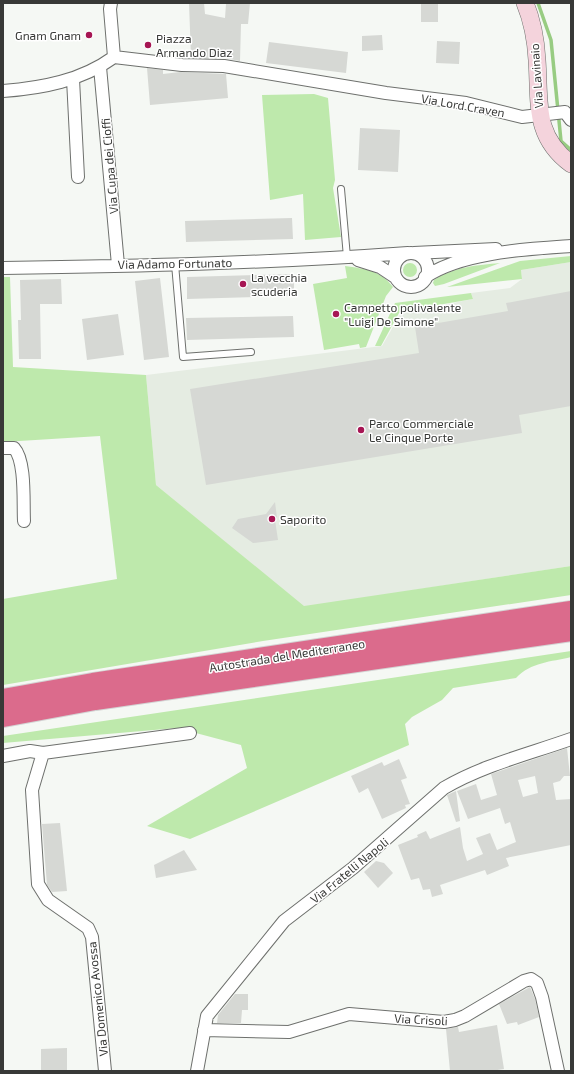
<svg xmlns="http://www.w3.org/2000/svg" width="574" height="1074" viewBox="0 0 574 1074" font-family="'Exo 2',sans-serif">
<style>
.built{fill:#e5ece2}
.green{fill:#bee9ac}
.lines{fill:none;stroke-linecap:round;stroke-linejoin:round}
.stream{stroke:#98cc82;stroke-width:3.5}
.building{fill:#d6d8d4;fill-rule:evenodd}
.lane-casing{stroke:#6e706d;stroke-width:8}
.street-casing{stroke:#6e706d;stroke-width:14}
.secondary-casing{stroke:#6e706d;stroke-width:18}
.highway-casing{stroke:#d3d3d3;stroke-width:24}
.lane{stroke:#fff;stroke-width:6}
.street{stroke:#fff;stroke-width:12}
.secondary{stroke:#f4d3dc;stroke-width:17}
.highway{stroke:#db6b8c;stroke-width:22}
.poi-dot{fill:#a61553;stroke:#fff;stroke-width:1.5}
.labels{text-anchor:middle;dominant-baseline:central;stroke-width:3;stroke-linejoin:round;paint-order:stroke}
.poi-label{font-size:12px;fill:#383937;stroke:#fff;text-anchor:start}
.street-label{font-size:12px;fill:#383937;stroke:#fff}
</style>
<rect width="100%" height="100%" fill="#f5f8f4"/>
<path class="built" d="M571,262v304l-267,41 -148,-122 -10,-110 236,-29 19,-33 72,-14 -2,-6 39,-5 12,-9 -1,-9z"/>
<path class="green" d="M314,94l14,4 7,82 -2,8 8,49 -36,3 -2,-46 -33,6 -8,-105z
M571,256v6l-50,8 1,9 -75,8 73,-26z
M500,263l-56,21 -9,2 -2,-3 1,-3c19,-13 44,-15 66,-17z
M403 270a7 7 0 1 1 14 0a7 7 0 1 1-14 0Z
M345,266c20,3 35,4 48,21l-7,9 -20,51 -6,1 -1,-4 -35,6 -11,-66 34,-6z
M3,277h7l3,90 133,8 10,110 148,121 267,-40v29l-308,46 -260,44v-86l114,-20 -17,-143 -97,6z
M471,293l2,6 -70,12 -4,2 -18,33h-6l20,-43z
M571,651v6c-20,5 -40,5 -55,21l-63,10 -11,12 -30,17 -7,7 4,21 -219,94 -43,-13 100,-58 -6,-23 -64,-17 -174,15v-7z"/>
<g class="lines">
<path class="stream" d="M538,3l13,37 10,101 10,9"/>
</g>
<path class="building" d="M189,3h15l1,11 20,4 1,-14 24,-1 -2,21h-7l-1,37 -16,-3h-33z
M421,3h17v19h-17z
M382,35l1,15 -21,1v-15z
M437,41l23,1 -1,22 -23,-1z
M269,42l79,10 -2,21 -80,-10z
M147,68l16,2v4l17,-2 46,2 2,24 -78,7z
M360,128l40,2 -2,42 -40,-2z
M292,218l1,21 -107,3 -1,-21z
M294,274v22l-107,3v-22z
M160,278l9,79 -25,3 -9,-79z
M61,279l1,25h-22l1,55h-22l-1,-39h3l-1,-40z
M571,291v115l-52,9 3,18 -316,52 -16,-96 229,-36 -4,-26 93,-16 -2,-8z
M118,314l6,41 -37,5 -5,-41z
M293,316l1,21 -107,3 -1,-22z
M275,502l2,16 -2,2 3,20 -25,3 -21,-15 6,-9 28,-5z
M567,748l3,28h-6l-4,5 -7,2 3,17 15,-1v46l-65,13 3,8 -22,9 -2,-5 -45,15 3,9 -11,3 -2,-8 -7,1 -4,-12 -8,2 -13,-35 20,-8 -1,-2 9,-4 4,8 30,-12 3,21 4,13 16,-7 -7,-16 14,-5 7,17 19,-8 -6,-20 -5,2 -5,-16 -32,11 -11,-28 19,-7 5,16 16,-5 -6,-21zM535,776l3,17 -15,4 -5,-17z
M399,759l8,19 -6,2 9,24 -5,1 1,3 -24,11 -14,-31 -9,5 -8,-17 31,-14 2,4z
M456,791l4,30 -4,1 -9,-27z
M60,823l7,68 -15,1 -5,-7 -5,-61z
M184,850l13,20 -41,8 -2,-13z
M376,861l8,2 9,10 -15,15 -14,-16z
M530,987l5,12 4,18 -21,8 -1,-3 -10,2 -8,-20z
M235,994h13v16h-6l-1,13h-24l1,-8z
M497,1025l7,44 -13,2h-41l-4,-42 12,-2 1,5z
M67,1048v23h-26v-22z"/>
<g class="lines">
<defs>
<path id="lane" d="M341,189l6,68
M175,264l8,93 68,-5"/>
<path id="street" d="M111,3l-1,6 4,48
M100,67l18,198
M73,79l5,98
M3,91c39,-3 78,-10 111,-34l68,8 42,1 162,27 80,10 56,14 43,-5 6,8
M414,253l82,-4
M394 270a17 17 0 1 1 34 0a17 17 0 1 1-34 0Z
M358,260l22,7 15,10
M3,268c135,-2 270,-5 405,-15
M425,277c37,-25 102,-28 146,-31
M3,448h11c12,13 9,54 10,73
M43,753l147,-20
M3,756l27,-5 13,2 -11,37 6,94 10,16 40,28 4,9 13,134
M204,1030l85,2 60,-18 95,8 11,-2 10,-4 59,-35 7,-2 6,4 5,14 16,74
M197,1071l10,-55 77,-95 69,-53 91,-80c39,-23 85,-34 127,-49"/>
<path id="secondary" d="M525,3c7,17 11,39 12,57 3,42 -4,76 34,104"/>
<path id="highway" d="M3,700l90,-16 478,-72
M3,716l92,-17 476,-69"/>
</defs>
<use href="#lane" class="lane-casing"/>
<use href="#street" class="street-casing"/>
<use href="#secondary" class="secondary-casing"/>
<use href="#highway" class="highway-casing"/>
<use href="#lane" class="lane"/>
<use href="#street" class="street"/>
<use href="#secondary" class="secondary"/>
<use href="#highway" class="highway"/>
</g>
<g class="poi-dot">
<circle cx="89" cy="35" r="4"/>
<circle cx="148" cy="45" r="4"/>
<circle cx="243" cy="284" r="4"/>
<circle cx="336" cy="314" r="4"/>
<circle cx="361" cy="430" r="4"/>
<circle cx="272" cy="519" r="4"/>
</g>
<g class="labels">
<g class="poi-label">
<text x="81" y="35" text-anchor="end">Gnam Gnam</text>
<text x="156" y="38">Piazza<tspan x="156" dy="14">Armando Diaz</tspan></text>
<text x="251" y="277">La vecchia<tspan x="251" dy="14">scuderia</tspan></text>
<text x="344" y="307">Campetto polivalente<tspan x="344" dy="14">"Luigi De Simone"</tspan></text>
<text x="369" y="423">Parco Commerciale<tspan x="369" dy="14">Le Cinque Porte</tspan></text>
<text x="280" y="519">Saporito</text>
</g>
<g class="street-label">
<text transform="translate(536 76) rotate(-94)">Via Lavinaio</text>
<text transform="translate(463 105) rotate(10)">Via Lord Craven</text>
<text transform="translate(109 166) rotate(-95)">Via Cupa dei Cioffi</text>
<text transform="translate(175 263) rotate(-1)">Via Adamo Fortunato</text>
<text transform="translate(287 655) rotate(-9)">Autostrada del Mediterraneo</text>
<text transform="translate(349 870) rotate(-39)">Via Fratelli Napoli</text>
<text transform="translate(97 999) rotate(-96)">Via Domenico Avossa</text>
<text transform="translate(421 1019) rotate(3)">Via Crisoli</text>
</g>
</g>
<rect width="574" height="1074" fill="none" stroke="#383937" stroke-width="8"/>
</svg>
